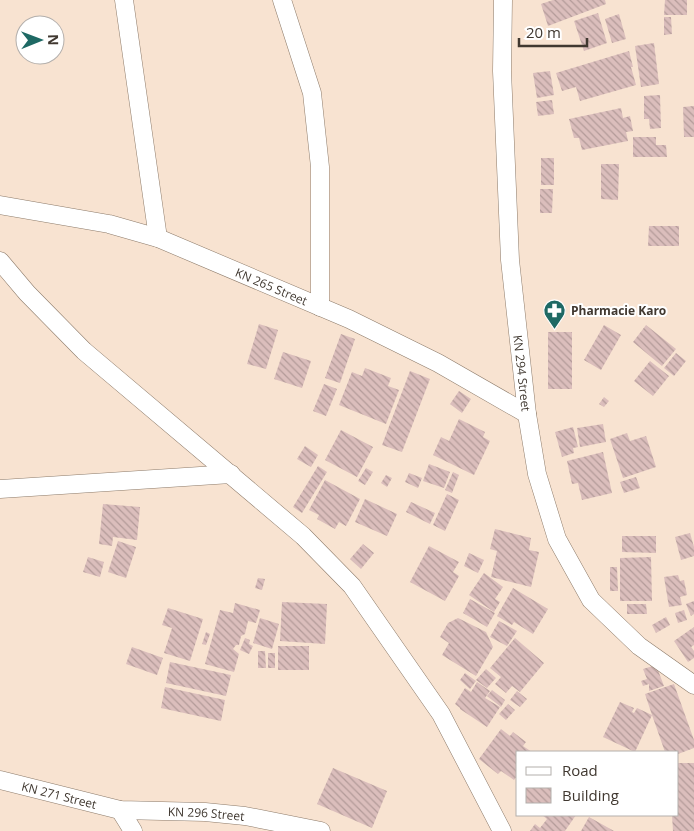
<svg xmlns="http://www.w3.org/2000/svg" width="694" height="831" viewBox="0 0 694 831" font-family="'Open Sans',sans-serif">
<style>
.building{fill:url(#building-back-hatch)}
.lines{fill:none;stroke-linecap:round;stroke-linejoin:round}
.minor-casing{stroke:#8d7b6a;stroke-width:19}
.minor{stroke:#fff;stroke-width:18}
.labels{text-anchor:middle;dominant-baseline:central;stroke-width:4;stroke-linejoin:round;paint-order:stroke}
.street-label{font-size:12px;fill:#403830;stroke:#fff}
.poi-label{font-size:12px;font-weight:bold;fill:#403830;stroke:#fff;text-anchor:start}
</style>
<defs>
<pattern id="building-back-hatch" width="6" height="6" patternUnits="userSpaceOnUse" patternTransform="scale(1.25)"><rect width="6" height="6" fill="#dbbebc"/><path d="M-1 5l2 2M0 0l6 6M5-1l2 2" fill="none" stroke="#b39b99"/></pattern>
</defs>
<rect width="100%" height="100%" fill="#f8e3d1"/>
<path class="building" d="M553,0h52l1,4 -58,22 -7,-22z
M665,0h22v15h-23z
M598,13l9,30 -23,8 -10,-30z
M619,14l7,25 -14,4 -7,-24z
M664,17h7l1,17 -8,1z
M654,43l5,41 -18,3 -6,-41z
M629,51l4,16h-2l5,18 -56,16 -4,-14 -14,4 -6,-18z
M550,71l4,24 -17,3 -4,-25z
M660,95l1,33 -11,1 -1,-10h-5v-23z
M552,100l2,14 -16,2 -2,-14z
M694,106v31h-10l-1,-30z
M621,108l2,10 7,-2 3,15 -7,1 2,9 -46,9 -3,-12h-5l-5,-19z
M633,137h23v8h10l1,12h-34z
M541,158h13v27h-13z
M601,164h18l-1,36 -17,-1z
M540,189h13l-1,24h-12z
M649,226h30v20h-31z
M259,324l19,6 -12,39 -19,-5z
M604,325l17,10 -20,35 -17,-10z
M646,325l30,24 -14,17 -29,-24z
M548,332h24v57h-24z
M341,334l14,5 -15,44 -15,-5z
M283,352l28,9 -9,27 -28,-9z
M676,353l10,8 -12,15 -10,-8z
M650,361l19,15 -16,20 -19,-15z
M365,368l26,10 -3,8 11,4 -13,34 -47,-19 13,-33 10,4z
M410,371l20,8 -28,73 -20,-7z
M324,384l13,5 -11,27 -13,-5z
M459,391l12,8 -9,14 -12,-9z
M604,397l5,4 -5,6 -5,-3z
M459,419l26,13 -2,5 7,4 -16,34 -41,-20 8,-18 8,4z
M603,424l3,18 -26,5 -3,-19z
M573,427l5,20 -5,1 1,5 -12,4 -7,-25z
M341,430l32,17 -16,30 -32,-17z
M627,433l3,8 16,-5 10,31 -33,11 -13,-39z
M305,446l13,9 -7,12 -14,-8z
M603,452l9,41 -30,7 -4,-17 -6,1 -5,-23z
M429,464l21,8 -6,16 -21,-7z
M318,466l9,6 -25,41 -9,-6z
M366,468l7,4 -8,13 -7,-4z
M453,472l6,3 -7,18 -7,-3z
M409,473l13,5 -4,10 -13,-6z
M386,475l6,3 -5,9 -6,-4z
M636,477l4,11 -16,5 -4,-11z
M325,480l35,19 -14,27 -7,-4 -4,7 -18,-10 2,-4 -10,-5z
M447,494l12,6 -14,31 -12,-6z
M365,499l32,15 -10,22 -32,-14z
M411,502l24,11 -5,11 -24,-12z
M103,504l37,3 -3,33 -24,-3 -1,9 -13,-2z
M495,529l36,9 -2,12 10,2 -8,35 -40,-10 6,-26 -7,-2z
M690,533l4,14v9l-13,4 -6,-23z
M622,536h34v17l-34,-1z
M118,541l18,6 -10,31 -18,-6z
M363,544l11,9 -13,16 -11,-10z
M429,546l30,16 -6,10 6,4 -14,25 -35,-19z
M469,553l15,7 -6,13 -14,-7z
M88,557l16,5 -4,15 -17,-5z
M651,557l1,44h-32v-43z
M610,567h7l1,24h-8z
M484,573l19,14 -8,12 5,3 -6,10 -25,-17z
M678,575l2,6 4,-1 3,15 -7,2 2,8 -13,2 -5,-30z
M258,578l7,1 -3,11 -7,-2z
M513,588l35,21 -15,25 -19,-12 -2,3 -15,-9z
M470,599l25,14 -8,14 -24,-14z
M694,601v13l-3,2 -5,-12z
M282,602l45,2 -2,40 -45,-3z
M235,603l25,7 -4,13 -8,-2 -3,13 -4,2 -2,9h-3l-3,4 6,5 -5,18 -29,-8 15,-54 13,3z
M627,604h19l1,10h-20z
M168,608l35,11 -13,42 -26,-8 8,-25 -10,-3z
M684,610l3,10 -9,3 -3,-10z
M666,617l4,8 -14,8 -4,-8z
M260,618l19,6 -7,25 -19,-6z
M458,618l28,14 7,15 -17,29 -34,-21 7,-12 -9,-6 8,-14z
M499,621l18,10 -10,15 -17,-9z
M694,627v18l-3,2 3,4v7l-6,4 -14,-21z
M206,632l4,2 -4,11 -4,-1z
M245,638l5,2 -1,4 4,2 -4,8 -9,-4z
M515,638l29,25 -24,29 -8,-6 -6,7 -11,-9 6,-7 -11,-9z
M278,646h31v24h-31z
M132,647l31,11 -6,17 -31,-11z
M258,651h7l1,17h-8z
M268,653h7v15h-7z
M170,662l61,13 -5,21 -60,-13z
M656,665l8,21 -15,5v-7l-6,2 -2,-5 6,-2 -4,-10z
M486,669l10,9 -9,10 -11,-8z
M465,673l11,8 -6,8 -10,-9z
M477,682l13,9 -5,7 15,9 -13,20 -27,-18v-1l-5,-4 10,-16 6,4z
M674,684l20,56v8l-16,6v-2h-13l-13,-37 -17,37 -32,-15 17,-35 14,6 -2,4 2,1 3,-5 15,7 -7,-21z
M165,687l60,13 -4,21 -60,-13z
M492,690l13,10 -4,7 -14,-11z
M517,691l10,8 -7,8 -10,-7z
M508,704l7,6 -9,10 -7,-6z
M501,729l9,7 3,-4 13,10 -3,4 9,6h-14v23l-4,5 -13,-9 -3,3 -19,-15z
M678,763h16v68h-21l-1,-16h6z
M333,768l54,23 -15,37 -55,-24z
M542,815h34l-11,16h-35l5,-7 5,4 7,-9z
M589,817l25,14h-33z"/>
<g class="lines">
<defs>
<g id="minor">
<path d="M124,0l34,238"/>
<path d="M282,0l30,93 8,74v140"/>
<path id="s1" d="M503,0l-1,71 8,189 17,154 10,60 20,65 34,61 48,46 55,39"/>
<path id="s2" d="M0,205l109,19 49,14 191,81 89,44 89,51"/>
<path d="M0,261l27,32 57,58 219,185 49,50 89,128 61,117"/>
<path d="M0,489l231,-15"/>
<path id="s3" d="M0,780l120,30 85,2 40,4 76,15"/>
<path d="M120,810l13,21"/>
</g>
</defs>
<use href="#minor" class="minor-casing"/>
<use href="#minor" class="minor"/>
</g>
<defs>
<symbol id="pharmacy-pin" viewBox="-11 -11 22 30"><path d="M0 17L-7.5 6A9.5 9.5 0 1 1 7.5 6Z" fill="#1e6964" stroke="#fff"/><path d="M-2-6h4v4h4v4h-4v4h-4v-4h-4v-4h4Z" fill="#fff"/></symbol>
</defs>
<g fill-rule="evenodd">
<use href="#pharmacy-pin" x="542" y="298" width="25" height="34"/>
</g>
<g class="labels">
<g class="street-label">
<text stroke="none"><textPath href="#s2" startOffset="285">KN 265 Street</textPath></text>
<text stroke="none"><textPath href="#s1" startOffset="374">KN 294 Street</textPath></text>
<text stroke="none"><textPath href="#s3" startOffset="61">KN 271 Street</textPath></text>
<text stroke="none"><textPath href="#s3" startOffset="210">KN 296 Street</textPath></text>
</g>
<g class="poi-label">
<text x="571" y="310">Pharmacie Karo</text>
</g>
</g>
<rect x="516" y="751" width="162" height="65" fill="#ffffff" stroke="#b3afac"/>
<rect x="526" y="767" width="25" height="8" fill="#ffffff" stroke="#b3afac"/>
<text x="562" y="776" font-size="15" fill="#403830">Road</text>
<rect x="526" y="788" width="25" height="15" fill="url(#building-back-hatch)" stroke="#b3afac"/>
<text x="562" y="801" font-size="15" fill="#403830">Building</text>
<g transform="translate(40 40) rotate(89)"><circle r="24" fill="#ffffff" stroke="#b3afac"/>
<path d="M0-4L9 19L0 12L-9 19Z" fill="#1e6964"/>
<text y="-8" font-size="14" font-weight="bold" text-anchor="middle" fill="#403830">N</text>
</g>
<path d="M519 38v8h68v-8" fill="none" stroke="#403830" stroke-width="2.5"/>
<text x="526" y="38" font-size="15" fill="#403830" stroke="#ffffff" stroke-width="4" paint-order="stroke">20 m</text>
</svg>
